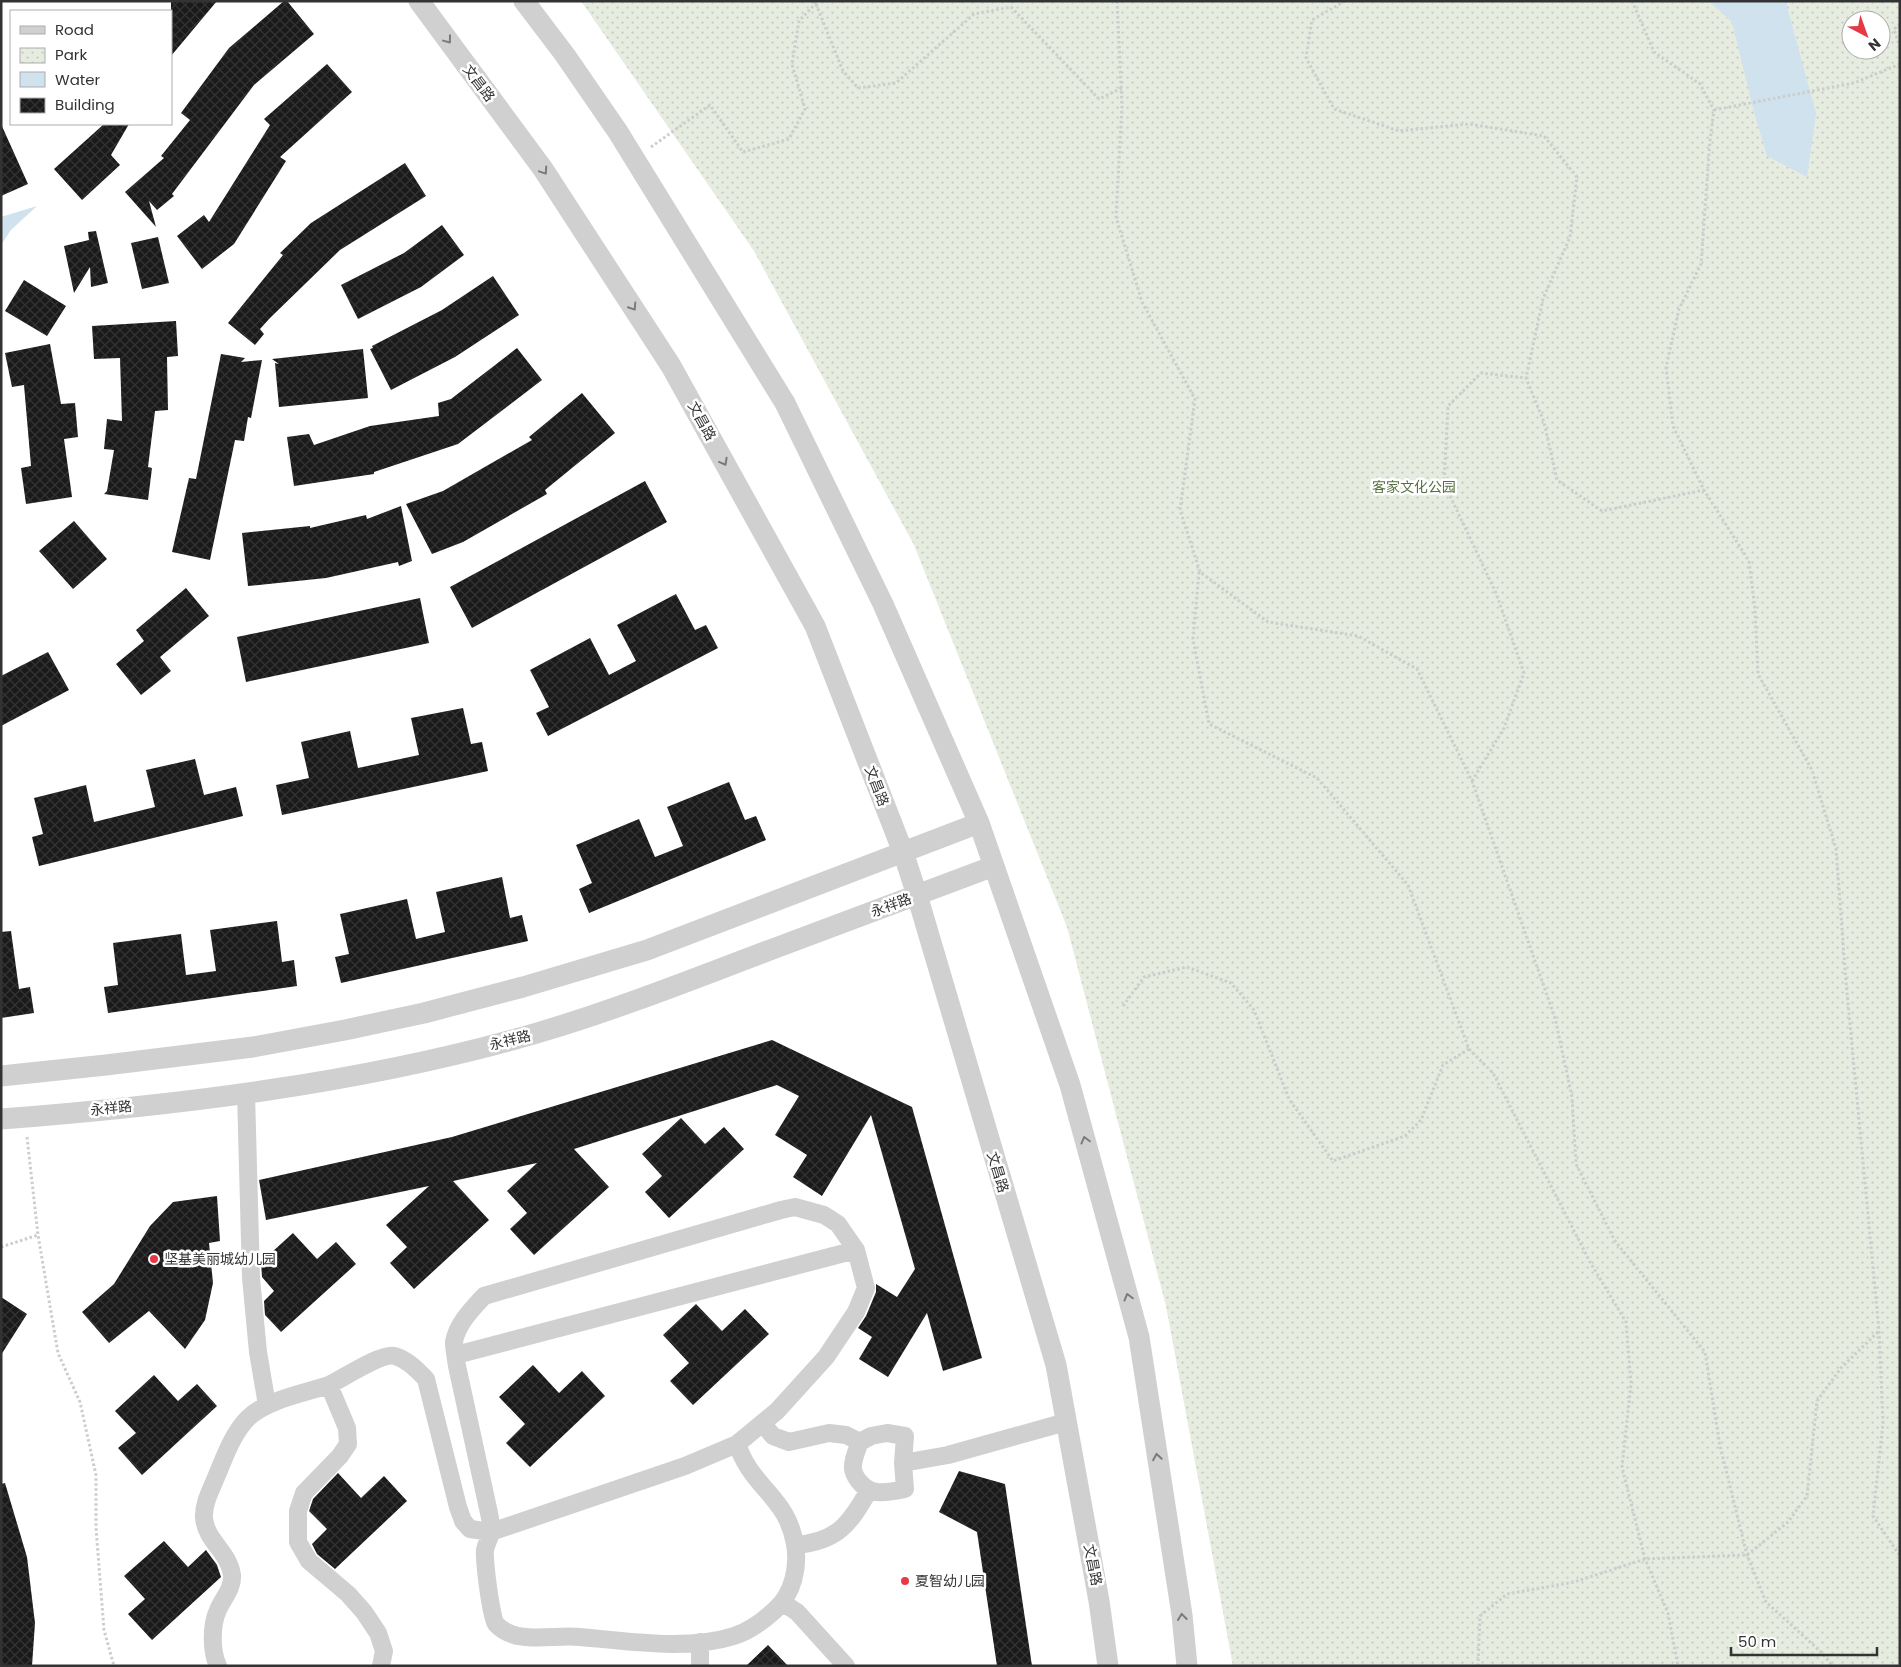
<svg xmlns="http://www.w3.org/2000/svg" width="1901" height="1667" viewBox="0 0 1901 1667" font-family="Poppins,'Noto Sans SC',sans-serif">
<style>
.park{fill:url(#park-dots);fill-rule:evenodd}
.water{fill:#cfe2ee}
.building{fill:url(#building-cross-hatch)}
.lines{fill:none;stroke-linecap:round;stroke-linejoin:round}
.path{stroke:#cdcdcd;stroke-width:3;stroke-dasharray:2.5 2.5;stroke-linecap:butt}
.minor{stroke:#d0d0d0;stroke-width:18}
.tertiary{stroke:#d0d0d0;stroke-width:21}
.oneway{stroke:#7a7a7a}
.poi-dot{fill:#e63946;stroke:#fff;stroke-width:2}
.labels{text-anchor:middle;dominant-baseline:central;stroke-width:5;stroke-linejoin:round;paint-order:stroke}
.street-label{font-size:14px;fill:#333;stroke:#fff}
.park-label{font-size:14px;fill:#56703f;stroke:#fff}
.poi-label{font-size:14px;fill:#333;stroke:#fff;text-anchor:start}
</style>
<defs>
<pattern id="park-dots" width="8" height="8" patternUnits="userSpaceOnUse" patternTransform="scale(1.25)"><rect width="8" height="8" fill="#e6ecdf"/><path d="M2 2h.1M6 6h.1" fill="none" stroke="#c6cbc0" stroke-width="1.8" stroke-linecap="round"/></pattern>
<pattern id="building-cross-hatch" width="8" height="8" patternUnits="userSpaceOnUse" patternTransform="scale(1.25)"><rect width="8" height="8" fill="#1a1a1a"/><path d="M0 0l8 8M0 8l8-8" fill="none" stroke="#333"/></pattern>
</defs>
<rect width="100%" height="100%" fill="#fff"/>
<path class="park" d="M581,1h1319v1665h-667l-67,-360 -99,-379 -153,-382 -160,-294zM1851,20h30v30h-30z"/>
<path class="water" d="M1709,1h78v6l29,106 -9,64 -40,-21 -13,-44 -22,-90z
M37,206l-26,24 -10,15v-28z"/>
<path class="building" d="M171,1h46l-46,55z
M284,1h3l27,33 -60,51 -82,109 2,2 -17,14 -8,-9 7,26 -31,-35 39,-34 -3,-2 29,-36 -9,-7 48,-65z
M327,64l25,28 -72,65 6,4 -52,83 -32,25 -25,-33 27,-21 5,7 61,-97 -6,-6z
M1,124l27,60 -27,12z
M104,124h25l-18,31 9,10 -38,35 -28,-31z
M405,163l21,33 -86,54 -70,68 -10,11 4,5 -9,11 -27,-22 55,-68 -3,-2 31,-30z
M442,225l22,30 -43,32 -63,32 -17,-34 63,-32z
M96,231l12,52 -17,4 -1,-20 -16,26 -10,-47 25,-6 -1,-8z
M158,237l11,46 -27,6 -11,-46z
M493,276l26,39 -64,42 -64,33 -21,-41 3,-1 -1,-2 70,-36z
M24,280l42,26 -19,30 -42,-25z
M176,321l2,35 -11,1 1,53 -13,1 -7,56 4,1 -4,32 -44,-6 3,-3 7,-41 -10,-1 3,-30 15,2 -2,-63 -26,1 -2,-33z
M50,344l11,60 14,-1 3,34 -14,2 8,58 -46,7 -5,-36 10,-2 -7,-81 -12,2 -7,-34z
M517,348l25,32 -84,64 -84,28v2l-80,12 -7,-49 22,-3 5,11 56,-19 69,-10 -1,-13 13,-4z
M363,349l5,49 -89,9 -4,-44 4,1 -7,-5z
M221,354l24,4 -4,4 21,-2 -11,58 -3,-1 -4,24 -9,-1 -25,120 -38,-8 17,-74 7,1z
M582,393l33,40 -70,57 2,4 -84,48 -31,12 -26,-50 37,-13 89,-51 -3,-3z
M645,481l22,41 -195,106 -22,-41z
M401,506l11,55 -13,5 -1,-4 -72,16 -78,8 -6,-53 68,-7v2l56,-13 1,4z
M74,521l33,38 -34,30 -34,-38z
M186,588l23,28 -49,41 11,14 -30,24 -25,-31 28,-23 -8,-11z
M676,594l19,36 11,-5 12,23 -170,88 -12,-23 13,-6 -19,-37 60,-32 19,37 27,-14 -19,-36z
M420,598l9,45 -183,39 -9,-45z
M48,652l21,38 -68,36v-50z
M463,708l8,36 11,-2 6,29 -206,44 -6,-30 33,-7 -8,-36 49,-11 8,37 61,-13 -8,-37z
M195,759l9,36 32,-8 7,29 -204,50 -7,-29 11,-3 -9,-36 52,-13 8,37 61,-15 -9,-37z
M729,782l16,38 11,-4 10,24 -177,73 -10,-24 13,-6 -16,-38 63,-26 16,38 28,-11 -16,-39z
M502,877l8,41 12,-3 6,26 -187,42 -6,-26 14,-3 -9,-40 67,-15 9,40 29,-7 -9,-40z
M277,921l5,41 12,-2 3,26 -189,27 -4,-26 14,-2 -5,-42 68,-9 5,41 30,-4 -6,-41z
M11,931l8,58 11,-2 4,26 -33,5v-86z
M772,1040l140,67 70,251 -39,13 -16,-58 -39,64 -29,-18 13,-22 -14,-9 8,-12 10,-24v-8l21,13 18,-28 -44,-154 -49,81 -29,-19 14,-22 -32,-20 24,-39 -22,-11 -203,64 35,38 -75,68 -24,-26 17,-16 -20,-22 30,-28 -84,18 36,39 -75,69 -24,-26 17,-16 -21,-22 43,-39 -163,34 -7,-40 193,-43z
M681,1118l24,26 19,-17 20,22 -75,69 -24,-26 17,-16 -20,-22z
M217,1196l3,45 -11,2 4,40 -8,37 -20,29 -36,-38 -40,32 -27,-31 32,-28 36,-58 23,-24z
M293,1233l24,26 19,-17 20,22 -75,68 -16,-17 -1,-14 10,-10 -12,-14 -1,-15z
M1,1297l26,17 -26,41z
M696,1304l26,27 23,-22 24,25 -76,71 -23,-24 19,-18 -26,-28z
M533,1365l26,28 23,-22 23,25 -75,71 -24,-24 19,-19 -26,-27z
M154,1375l24,26 19,-17 20,22 -75,69 -24,-27 18,-15 -21,-22z
M959,1471l46,13 27,182h-35l-20,-134 -38,-20z
M338,1473l23,25 23,-22 23,25 -72,68 -18,-15 -5,-10 15,-15 -18,-18 4,-12z
M5,1483l22,74 8,66 -3,43h-31v-182z
M164,1541l24,26 18,-17 11,15 4,12 -69,63 -24,-26 17,-15 -21,-23z
M768,1645l20,21h-42z"/>
<g class="lines">
<path class="path" d="M1117,1l5,105 -6,111 26,85 53,97 -15,111 20,62 68,50 90,14 59,33 55,112 83,237 17,79 4,67 39,77 90,111 15,94 27,109 19,47 54,49 13,15
M1345,1l-33,19 -6,38 28,51 65,22 70,-7 75,12 33,41 -7,60 -27,62 -17,79
M1632,1l22,51 46,32 14,26 -4,30 -9,124 -22,45 -13,58 7,59 31,64 45,71 6,48 3,65 54,96 24,79 10,133 33,349 4,92 -10,93 27,40
M816,4l27,67 15,17 38,-5 78,-69 37,-7 88,92 23,-11
M1900,24l-6,5 6,18
M1714,110l140,-27 46,-19
M651,147l59,-42 33,47 46,-13 16,-30 -13,-45 7,-43 19,-20
M1199,572l-6,67 16,85 108,54 91,107 61,164 24,24 97,189 36,60 5,62 -9,83 23,92 23,54 10,53
M1472,781l32,-53 20,-55 -28,-80 -52,-110 4,-77 33,-33 45,5 18,44 13,58 45,31 102,-21
M1123,1006l21,-29 43,-10 44,16 23,27 35,89 44,62 72,-25 16,-16 22,-55 26,-16
M27,1137l11,98 20,118 22,49 16,73v53l8,102 10,36
M1,1247l37,-12
M1478,1666l2,-50 27,-22 67,-12 71,-23 102,-4 41,-33 19,-26 10,-95 24,-33 38,-37"/>
<path class="minor" d="M246,1093l5,185 7,74 9,53
M456,1355l400,-105
M763,1424l10,12 16,6 40,-9 17,2 14,7
M887,1433l18,3 -2,27 2,26c-9,2 -19,4 -28,3 -11,-1 -22,-12 -24,-23 -1,-9 4,-19 7,-27l11,-6z
M903,1463l45,-8 118,-33
M795,1545c42,-3 55,-21 74,-55
M783,1603l14,9 49,54
M218,1666c-7,-15 -7,-41 0,-56 5,-12 15,-21 14,-35 -3,-23 -26,-34 -28,-57 -1,-15 8,-30 13,-43 8,-19 16,-42 31,-57 18,-18 57,-25 81,-33
M381,1666l3,-15 -6,-18 -14,-21 -16,-18 -39,-33 -11,-19v-31l6,-18 36,-37 8,-12 -1,-16 -18,-43c13,-6 53,-33 66,-29 13,4 22,14 31,23l32,128 5,14 7,8 21,3 194,-66 52,-22 40,-33 49,-54 30,-45 10,-24 -10,-38 -18,-26 -14,-9 -29,-8 -14,3 -297,86c-12,13 -27,28 -30,46 0,8 2,17 3,24l32,147c1,6 3,13 2,19 -1,6 -5,12 -6,18 -1,10 6,68 11,74 20,22 58,10 84,13 48,4 107,14 154,-1 16,-5 29,-15 41,-26 18,-16 24,-43 20,-66 -6,-34 -23,-45 -42,-70 -7,-9 -12,-19 -16,-30
M700,1666v-24"/>
<path class="tertiary" d="M419,1l124,168 128,197 144,260 88,226 14,43 139,470 43,236 9,65
M524,1l41,54 53,77 167,271 98,201 96,219 91,262 69,252 43,278 5,51
M1,1076l105,-11 147,-18 92,-17 79,-17 99,-26 124,-37 332,-127
M1,1119c180,-14 363,-36 536,-86 85,-25 166,-58 249,-89 69,-26 139,-52 208,-78"/>
</g>
<defs><path id="oneway-chevron" d="M-2-3.5L2.5 0L-2 3.5" fill="none" stroke-width="1.6" stroke-linecap="round" stroke-linejoin="round" transform="scale(1.25)"/></defs>
<g class="oneway">
<use href="#oneway-chevron" transform="translate(448 40) rotate(53)"/>
<use href="#oneway-chevron" transform="translate(544 171) rotate(56)"/>
<use href="#oneway-chevron" transform="translate(633 307) rotate(57)"/>
<use href="#oneway-chevron" transform="translate(724 462) rotate(61)"/>
<use href="#oneway-chevron" transform="translate(1085 1140) rotate(-105)"/>
<use href="#oneway-chevron" transform="translate(1128 1297) rotate(-105)"/>
<use href="#oneway-chevron" transform="translate(1157 1457) rotate(-99)"/>
<use href="#oneway-chevron" transform="translate(1182 1617) rotate(-97)"/>
</g>
<g class="poi-dot">
<circle cx="154" cy="1259" r="5"/>
<circle cx="905" cy="1581" r="5"/>
</g>
<g class="labels">
<g class="street-label">
<text transform="translate(479 83) rotate(53)">文昌路</text>
<text transform="translate(702 421) rotate(61)">文昌路</text>
<text transform="translate(877 786) rotate(69)">文昌路</text>
<text transform="translate(891 905) rotate(-20)">永祥路</text>
<text transform="translate(510 1040) rotate(-14)">永祥路</text>
<text transform="translate(111 1108) rotate(-6)">永祥路</text>
<text transform="translate(998 1172) rotate(73)">文昌路</text>
<text transform="translate(1093 1565) rotate(79)">文昌路</text>
</g>
<g class="park-label">
<text x="1414" y="487">客家文化公园</text>
</g>
<g class="poi-label">
<text x="164" y="1259">坚基美丽城幼儿园</text>
<text x="915" y="1581">夏智幼儿园</text>
</g>
</g>
<rect width="1901" height="1667" fill="none" stroke="#333333" stroke-width="5"/>
<rect x="10" y="10" width="162" height="115" fill="#ffffff" stroke="#adadad"/>
<rect x="20" y="26" width="25" height="8" fill="#d0d0d0" stroke="#adadad"/>
<text x="55" y="35" font-size="15" fill="#333333">Road</text>
<rect x="20" y="48" width="25" height="15" fill="url(#park-dots)" stroke="#adadad"/>
<text x="55" y="60" font-size="15" fill="#333333">Park</text>
<rect x="20" y="72" width="25" height="15" fill="#cfe2ee" stroke="#adadad"/>
<text x="55" y="85" font-size="15" fill="#333333">Water</text>
<rect x="20" y="98" width="25" height="15" fill="url(#building-cross-hatch)" stroke="#adadad"/>
<text x="55" y="110" font-size="15" fill="#333333">Building</text>
<g transform="translate(1866 35) rotate(139)"><circle r="24" fill="#ffffff" stroke="#adadad"/>
<path d="M0-4L9 19L0 12L-9 19Z" fill="#e63946"/>
<text y="-8" font-size="14" font-weight="bold" text-anchor="middle" fill="#333333">N</text>
</g>
<path d="M1731 1647v8h146v-8" fill="none" stroke="#333333" stroke-width="2.5"/>
<text x="1738" y="1647" font-size="15" fill="#333333" stroke="#ffffff" stroke-width="4" paint-order="stroke">50 m</text>
</svg>
